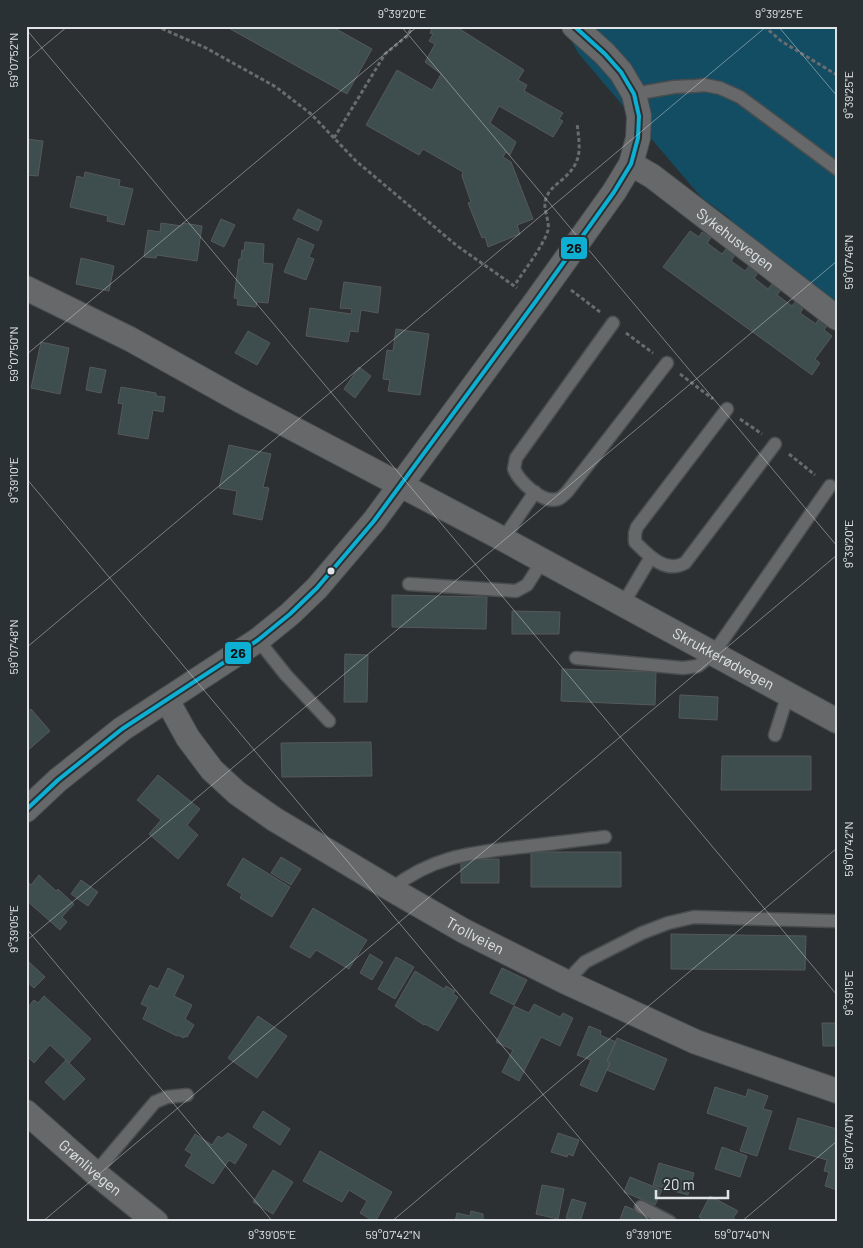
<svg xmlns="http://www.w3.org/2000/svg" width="863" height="1248" font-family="Barlow,sans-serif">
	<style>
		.green { fill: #134d64 }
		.building { fill: #3e4d4e; stroke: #565959 }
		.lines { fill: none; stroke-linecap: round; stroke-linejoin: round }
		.lane-casing { stroke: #4a4d4e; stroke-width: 15 }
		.street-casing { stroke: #4a4d4e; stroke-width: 26 }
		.path { stroke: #696c6e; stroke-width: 3; stroke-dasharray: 4 2.5; stroke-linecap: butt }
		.lane { stroke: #666869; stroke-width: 12 }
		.street { stroke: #666869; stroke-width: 24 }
		.bus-1-casing { stroke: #2a3134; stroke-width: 8 }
		.bus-1 { stroke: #0dafd3; stroke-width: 4 }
		.ticks { fill: none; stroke: #dfe3e5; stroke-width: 1; stroke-opacity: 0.45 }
		.bus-dot { fill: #dfe3e5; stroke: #2a3134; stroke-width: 2 }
		.labels { text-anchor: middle; stroke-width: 4; stroke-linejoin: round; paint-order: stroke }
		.street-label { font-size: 15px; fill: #dfe3e5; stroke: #2a3134 }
		.line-badge { stroke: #2a3134; stroke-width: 2 }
		.pale-badge-label { font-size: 14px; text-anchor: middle; font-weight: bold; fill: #111 }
		.neatline { fill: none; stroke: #dfe3e5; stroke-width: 2 }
		.ticks-label { font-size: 12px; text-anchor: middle; fill: #dfe3e5 }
	</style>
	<rect width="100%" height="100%" fill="#2c3032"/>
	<!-- green -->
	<path class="green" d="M564,26H837V304L755,248L728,217L701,197L578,53Z"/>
	<!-- building -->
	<path class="building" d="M225,26H331L372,49L347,94Z
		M433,26H455L524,70L518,80L527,85L524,91L563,113L559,119L563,121L553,137L499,106L490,123L516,142L510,155L506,152L503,157L511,162L533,219L517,225L520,234L488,247L485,237L482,238L468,203L471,202L462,176L463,172L423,149L419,155L366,125L397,70L432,90L441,74L425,62L435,44L429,41L433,34L430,33Z
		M26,139L43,141L38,176L26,175Z
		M85,172L120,180L119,186L133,189L124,225L107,221L108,216L70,207L77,176L84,178Z
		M298,209L322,221L318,231L293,219Z
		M221,219L235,225L224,247L211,241Z
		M161,223L182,226L183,223L202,226L197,261L157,255L156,258L144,257L148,230L160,232Z
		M690,231L699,237L702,232L711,238L707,243L722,254L726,249L735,255L731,261L745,271L749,266L758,273L754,278L768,289L772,284L781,290L777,295L792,306L796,301L804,307L800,313L816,324L819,318L828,324L824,330L832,336L815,359L820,363L812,375L663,267Z
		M298,238L314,245L309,257L314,259L306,280L284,272Z
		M245,242L264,244L263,263L273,264L268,303L257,302L256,307L237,305L238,299L234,298L239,259H241L242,250L244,251Z
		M81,258L114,266L109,291L76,284Z
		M344,282L381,287L378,313L361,310L358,332L350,331L348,342L306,336L310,308L351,314L352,309L340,308Z
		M396,329L429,334L420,395L388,391L390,380L383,379L387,350L393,351Z
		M248,331L270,343L257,365L235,353Z
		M41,342L69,348L60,394L31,388Z
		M90,367L106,370L101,393L86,390Z
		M359,367L371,376L355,398L344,389Z
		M121,387L156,393V396L165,397L163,412L153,410L148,439L118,434L123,404L118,403Z
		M229,445L271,454L263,487L269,488L262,520L233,514L237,491L219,488Z
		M392,595L487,597L486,629L392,627Z
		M512,611L560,612L559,634H512Z
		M345,654L368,655L367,702H344Z
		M562,669L656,672L655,705L561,701Z
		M680,695L718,697L717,720L679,718Z
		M31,709L50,731L26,752V713Z
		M371,742L372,776L282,777L281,743Z
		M722,756H811V790H721Z
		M158,775L200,809L187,825L198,835L178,859L149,834L161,820L137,800Z
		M531,852H621V887H531Z
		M281,857L301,869L291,885L271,873Z
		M243,858L290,887L272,917L240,898L242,894L227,885Z
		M499,859V883H461V860Z
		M39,875L56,891L58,889L74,904L62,917L67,922L60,930L26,900V880L31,885Z
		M81,880L98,892L88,906L71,894Z
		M313,908L367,940L349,969L316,950L310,958L290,947Z
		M671,934L806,936L805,970L671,969Z
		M370,954L383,962L372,980L360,973Z
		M396,957L414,967L395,999L378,989Z
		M27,960L45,977L34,988L26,981Z
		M168,968L184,976L174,996L192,1005L185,1019L194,1025L187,1037L185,1036L184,1038L177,1035V1036L143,1019L148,1007L141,1004L150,985L158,989Z
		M502,968L527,980L514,1005L490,993Z
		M415,971L444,989L446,986L455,991L453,994L458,997L438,1031L425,1024L424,1025L395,1006Z
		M44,996L91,1039L69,1063L50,1045L34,1063L26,1055V1009L34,1000L38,1003Z
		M534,1004L560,1017L563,1013L573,1018L560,1046L541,1037L519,1081L502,1072L513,1050L496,1042L514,1006L529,1013Z
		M258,1016L287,1036L257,1078L228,1058Z
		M822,1023H837V1046H823Z
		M589,1026L601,1031L600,1035L616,1042L607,1061L610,1063L597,1092L580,1085L591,1060L577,1055Z
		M617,1038L667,1059L654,1090L607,1070L610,1063L607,1061Z
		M66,1060L85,1079L64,1100L45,1082Z
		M715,1087L746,1097L748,1089L768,1096L763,1109L772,1111L757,1156L740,1151L748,1127L707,1113Z
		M263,1111L290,1129L280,1145L253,1127Z
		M798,1118L837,1129V1190L825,1186L829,1172L824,1171L827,1160L789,1149Z
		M228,1133L247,1145L235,1164L229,1160L213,1184L185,1166L192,1154L185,1150L195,1134L212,1145L218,1136L222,1138Z
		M558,1133L579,1140L573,1156L568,1154L567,1157L551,1152Z
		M722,1147L747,1156L740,1177L715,1169Z
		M320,1151L392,1192L375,1222L360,1213L367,1201L349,1190L342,1202L303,1181Z
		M659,1163L694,1173L688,1195L653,1185Z
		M273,1170L293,1182L273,1214L253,1202Z
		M630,1177L662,1190L655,1205L624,1192Z
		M542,1185L564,1189L558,1219L536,1214Z
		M710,1196L738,1211L733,1218L740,1222H708L699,1217Z
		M572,1199L586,1203L580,1222L566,1218Z
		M625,1206L655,1218L653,1222H619Z
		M471,1211L483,1214V1219L498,1222H455L457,1213L470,1216Z"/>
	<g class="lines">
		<!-- lane casing -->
		<g class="lane-casing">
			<path id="lane" d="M634,94L674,87L695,86L705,85L720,88L740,97L837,169
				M613,323L516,458L514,469C519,481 542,504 558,499C561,498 565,494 567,492L667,363
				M727,409L637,527L635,533V542C648,555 665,574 685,563L775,444
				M503,539L535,492
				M409,584L516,591L527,585L543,560
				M623,604L651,557
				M258,640L286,675L329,721
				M576,658L683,668L698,666L713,654L830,486
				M775,735L788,694
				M391,889C433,856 470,853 521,847C549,844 577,840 605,837
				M566,982L585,962L642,933L668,923L694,917L836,921
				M95,1173L155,1102L167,1097L187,1095
				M641,1207L670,1222"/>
		</g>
		<!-- street casing -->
		<g class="street-casing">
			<g id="street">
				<path id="s1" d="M631,164L652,176L837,318"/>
				<path id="s2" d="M26,288L130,339L241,401L503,539L837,721"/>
				<path id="s3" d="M167,700L188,738L212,770L237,793L274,819L391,889L464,931L566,982L696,1042L837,1091"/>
				<path d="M26,810L58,780L122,729L258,640L290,614L317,588L374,521L536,301L614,192L631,164L638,138L639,116L634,94L621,72L605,54L574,26"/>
				<path id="s4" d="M26,1112L95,1173L156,1222"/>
			</g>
		</g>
		<!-- path -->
		<path class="path" d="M156,26L206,48L276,87L311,114L356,161L456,245L517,288
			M764,26L781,41L837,75
			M334,138L385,54L407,36L413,26
			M516,283C524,271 545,243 548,230C550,219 541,207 547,196C550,189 557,184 563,179C583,161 580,149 577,123
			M571,290L600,312
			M626,333L653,353
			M680,374L713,399
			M740,419L762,434
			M789,454L815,475"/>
		<!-- lane -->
		<use href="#lane" class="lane"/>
		<!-- street -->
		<use href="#street" class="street"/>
		<!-- bus-1 casing -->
		<g class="bus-1-casing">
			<path id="bus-1" d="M26,810L58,780L122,729L258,640L290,614L317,588L374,521L536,301L614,192L631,164L638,138L639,116L634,94L621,72L605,54L574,26"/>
		</g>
		<!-- bus-1 -->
		<use href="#bus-1" class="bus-1"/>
	</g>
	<!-- ticks -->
	<path class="ticks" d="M401,26L837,546M778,26L837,96M26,29L837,995M26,61L68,26M26,355L418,26M26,478L650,1222M26,648L767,26M26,928L273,1222M26,941L837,261M42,1222L837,555M391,1222L837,848M741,1222L837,1141"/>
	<!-- markers -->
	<circle class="bus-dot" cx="331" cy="571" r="4.5"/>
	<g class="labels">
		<!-- street labels -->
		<g class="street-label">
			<text dy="5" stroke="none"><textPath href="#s1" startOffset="129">Sykehusvegen</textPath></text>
			<text dy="5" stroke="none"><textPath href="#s2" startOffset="790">Skrukkerødvegen</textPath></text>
			<text dy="5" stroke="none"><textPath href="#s3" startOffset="395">Trollveien</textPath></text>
			<text dy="5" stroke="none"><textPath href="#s4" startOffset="85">Grønlivegen</textPath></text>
		</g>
	</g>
	<g class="line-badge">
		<rect x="560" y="236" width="28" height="24" rx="5" fill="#0dafd3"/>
		<rect x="224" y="641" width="28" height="24" rx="5" fill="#0dafd3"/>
	</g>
	<g class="pale-badge-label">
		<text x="574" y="253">26</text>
		<text x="238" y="658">26</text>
	</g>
	<!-- border -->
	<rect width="863" height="1248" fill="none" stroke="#2a3134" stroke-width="55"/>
	<!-- scale -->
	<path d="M656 1190v8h72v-8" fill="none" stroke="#dfe3e5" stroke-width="2.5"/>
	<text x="663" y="1190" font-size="15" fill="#dfe3e5" stroke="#2a3134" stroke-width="4" paint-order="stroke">20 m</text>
	<rect x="28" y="28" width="808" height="1192" class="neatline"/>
	<g class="ticks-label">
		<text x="402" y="18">9°39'20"E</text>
		<text x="779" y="18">9°39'25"E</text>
		<text transform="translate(14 60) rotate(-90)" y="4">59°07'52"N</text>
		<text transform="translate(849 95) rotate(-90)" y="4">9°39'25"E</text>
		<text transform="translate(849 262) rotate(-90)" y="4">59°07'46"N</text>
		<text transform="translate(14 354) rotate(-90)" y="4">59°07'50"N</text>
		<text transform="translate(14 480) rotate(-90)" y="4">9°39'10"E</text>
		<text transform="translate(849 544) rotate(-90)" y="4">9°39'20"E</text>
		<text transform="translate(14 647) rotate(-90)" y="4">59°07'48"N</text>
		<text transform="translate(849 849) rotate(-90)" y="4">59°07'42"N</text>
		<text transform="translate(14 929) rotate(-90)" y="4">9°39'05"E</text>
		<text transform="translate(849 993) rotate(-90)" y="4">9°39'15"E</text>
		<text transform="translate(849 1142) rotate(-90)" y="4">59°07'40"N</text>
		<text x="272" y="1239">9°39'05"E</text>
		<text x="393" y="1239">59°07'42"N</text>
		<text x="649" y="1239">9°39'10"E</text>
		<text x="742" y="1239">59°07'40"N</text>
	</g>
</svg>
